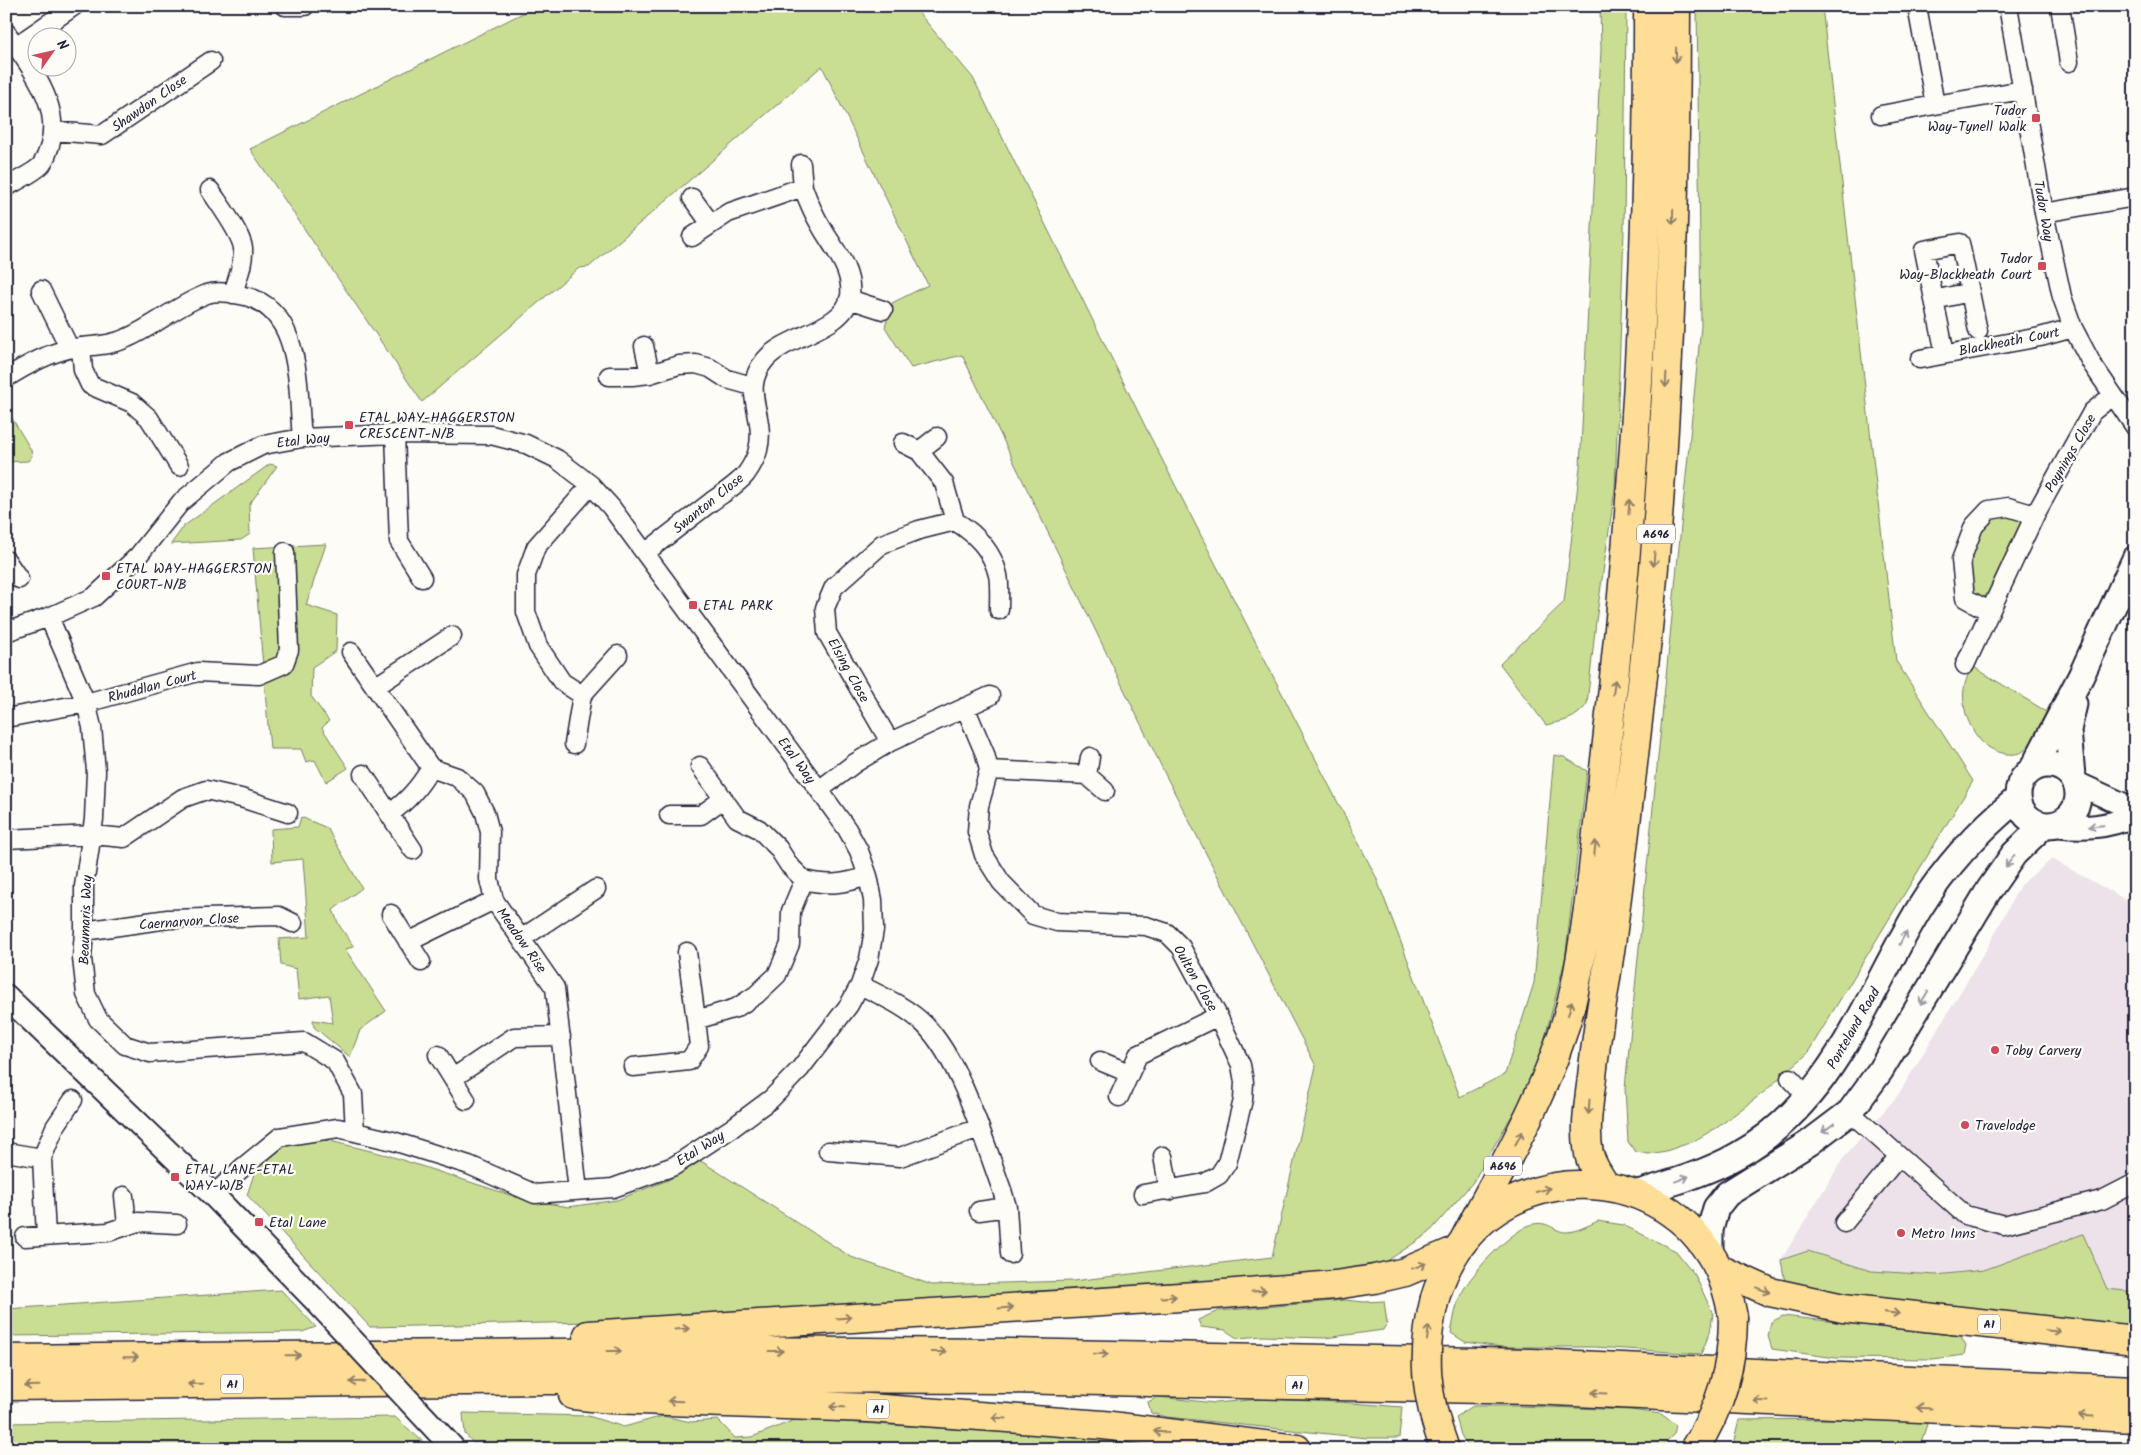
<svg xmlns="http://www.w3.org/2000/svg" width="2141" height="1455" font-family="Kalam,sans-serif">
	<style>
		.built { fill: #eee2ea }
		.green { fill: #cade93; stroke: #768067 }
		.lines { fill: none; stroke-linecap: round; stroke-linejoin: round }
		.minor-casing { stroke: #22223b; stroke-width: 21 }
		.tertiary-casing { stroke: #22223b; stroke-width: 26 }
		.secondary-casing { stroke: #22223b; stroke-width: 29 }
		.trunk-casing { stroke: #22223b; stroke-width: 31 }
		.minor { stroke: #fdfcf7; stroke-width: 18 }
		.tertiary { stroke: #fdfcf7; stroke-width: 22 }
		.secondary { stroke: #fdfcf7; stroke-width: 25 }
		.trunk { stroke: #fedd96; stroke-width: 28 }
		.tertiary-bridge-casing { stroke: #22223b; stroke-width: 26; stroke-linecap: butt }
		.trunk-bridge-casing { stroke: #22223b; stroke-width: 31; stroke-linecap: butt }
		.tertiary-bridge { stroke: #fdfcf7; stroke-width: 22 }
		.trunk-bridge { stroke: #fedd96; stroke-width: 28 }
		.oneway { stroke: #908068 }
		.oneway2 { stroke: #9a9aa2 }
		.poi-dot { fill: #d1495b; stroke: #fdfcf7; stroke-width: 2 }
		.labels { text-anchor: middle; stroke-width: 4.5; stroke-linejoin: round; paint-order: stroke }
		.shield { fill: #fdfcf7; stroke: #646373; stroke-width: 1 }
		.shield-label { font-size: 12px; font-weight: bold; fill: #22223b }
		.street-label { font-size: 14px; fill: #22223b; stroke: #fdfcf7 }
		.poi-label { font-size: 14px; fill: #22223b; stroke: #fdfcf7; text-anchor: start }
	</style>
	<rect width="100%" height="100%" fill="#fdfcf7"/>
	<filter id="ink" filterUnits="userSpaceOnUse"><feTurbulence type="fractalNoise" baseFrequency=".02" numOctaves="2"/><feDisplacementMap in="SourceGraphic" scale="10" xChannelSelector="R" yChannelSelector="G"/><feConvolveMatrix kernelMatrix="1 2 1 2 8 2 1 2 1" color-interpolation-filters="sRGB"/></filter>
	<g filter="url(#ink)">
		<!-- built -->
		<path class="built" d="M2052,859L2135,905V1292L2107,1289L2083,1234L1984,1270L1936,1275L1871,1271L1808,1251L1781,1260L1844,1157L1898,1095L1989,945L2020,885Z"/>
		<!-- green -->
		<path class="green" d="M537,6H913L973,78L1149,434L1376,877L1460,1097L1505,1074L1534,983L1554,755L1564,757L1587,771L1565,960L1535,1076L1473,1182L1429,1233L1387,1261L1320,1274L634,1321L370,1327L247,1195L256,1168L285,1146L322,1139L387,1155L516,1197L568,1207L617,1200L668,1180L701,1161L851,1257L932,1285L1073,1281L1272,1257L1316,1066L1166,776L962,355L911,368L885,327L892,303L928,285L822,66L589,267L579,268L422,402L250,149Z
			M1600,6H1626L1624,230L1615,489L1596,621L1587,704C1575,720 1564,721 1546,725L1500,664L1564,602L1580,467L1601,50Z
			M1697,6H1822L1896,661L1973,781L1807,1054L1764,1092L1718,1127L1692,1142L1666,1151L1649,1154L1636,1152L1628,1142L1625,1088L1701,326Z
			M6,408L31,450L32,456L28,461L6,462Z
			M270,464L277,466L249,505L250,534L241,540L171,544L184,526Z
			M1996,513L2019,518L2022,524L1987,597L1974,595L1969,591C1971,569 1973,524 1996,513Z
			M326,544L306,605L337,615L336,651L312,667L311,696L329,721L322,728L348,768L326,782L315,760L306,762L301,749H270L253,548Z
			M1972,666L2047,712C2041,723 2035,740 2026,749C2015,760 1991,752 1981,741C1972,731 1965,717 1964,703C1962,689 1966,679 1972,666Z
			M301,817L327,828L362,888L333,910L339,925L354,947L345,949L386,1011L360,1030L350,1057L314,1027L313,1020L333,1023L329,995L299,999L296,969L281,965L279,939L309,937L303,859L272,862L271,829L298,827Z
			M1598,1221L1623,1225L1676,1251L1695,1275L1713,1314L1710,1332L1701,1354L1595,1347H1501L1465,1342L1451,1333C1454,1319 1456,1301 1464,1289C1475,1270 1509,1233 1530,1225C1548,1219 1554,1232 1566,1232C1576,1232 1589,1225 1598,1221Z
			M2083,1234L2107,1289L2135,1292V1329L1786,1288L1781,1260L1808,1251L1871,1271L1936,1275L1984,1270Z
			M281,1290L316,1327L302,1332L6,1336V1309Z
			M1345,1300L1364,1302L1384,1301L1387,1323L1383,1330L1325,1338L1262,1336L1237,1338L1225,1330L1201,1327L1198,1320L1218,1311Z
			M1783,1316L1960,1336L1966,1345L1964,1355L1933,1359L1836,1358L1772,1349L1768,1336L1771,1322Z
			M1158,1397L1215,1403L1262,1399L1339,1402L1402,1407L1399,1438H1367L1167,1417L1151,1413L1148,1402Z
			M1473,1406H1517L1631,1410L1661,1414L1676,1425L1674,1434L1659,1449H1469L1461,1435L1456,1417Z
			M463,1413L588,1416L624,1427L663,1416L691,1422L718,1420L735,1438L752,1437L797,1419L1079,1437L1192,1449H479L465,1434Z
			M395,1417L431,1449H6V1423Z
			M1837,1419L1920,1421L1927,1424L1920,1446L1872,1449H1736L1733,1445L1739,1420Z"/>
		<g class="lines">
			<!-- minor casing -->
			<g class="minor-casing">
				<path id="minor" d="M285,6H305
					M1917,6L1935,105L2023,90
					M2008,6L2044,213L2062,297L2073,328L2092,364L2135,427
					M2060,6L2069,62
					M6,32C33,71 71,115 42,164C37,171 15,182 6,187
					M16,46L74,6
					M1881,115L1935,105
					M54,131L102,135L211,61
					M801,164L803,187
					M210,190C219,204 241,233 243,248C244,264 237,279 233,294
					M692,198L711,224
					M2044,213L2135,197
					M41,290L66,341L67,349
					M1970,292L1978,331
					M849,299L883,310
					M1934,300L1970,292L1960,243L1924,250L1945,354
					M644,346L650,374
					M81,347L83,370L90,385L132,403L149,418L179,466
					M1920,359L2040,337L2073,328
					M609,376H632L650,374L679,365L696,364L710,368L727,379L752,386
					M6,378C25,366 47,354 68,349C88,345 108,347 127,338C155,326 177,305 207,294C216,291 231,293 240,295C304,306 297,390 302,438
					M395,434L399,541L422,578
					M903,443L919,451L937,437
					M919,451L944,483L955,521
					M591,485L536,547L526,575V612L538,646L562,682L582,695L618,655
					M645,553C667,536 689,519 711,502C722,494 737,485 746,474C751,467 756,458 758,450C767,414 739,391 765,360C785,335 845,330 850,296C853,270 834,249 822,228C814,215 808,201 803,187L728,213L692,237
					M6,560L19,579
					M1989,611L1965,598L1961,560L1974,526L1989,510L2008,507L2035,515
					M49,617L86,703L92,727L96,771L94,819L84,886V931L82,958L86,994L98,1019L125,1045L150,1053L304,1042L335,1061L353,1094L355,1132
					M6,632L49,617L94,597L138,556L181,502L229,462L263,445L302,438L395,434L491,435L526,444L557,459L591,485L611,507L819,790L847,829L859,851L868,876L873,900L874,930L869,959L860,985L849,1005L800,1069L771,1099L732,1128L674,1166L613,1188L535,1194L469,1165L393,1141L338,1128L280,1137L242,1168L213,1195
					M351,652L431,768L457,777L475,793L485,813L490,832L489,879L494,900L555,988L578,1191
					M1965,665L2035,515L2092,412L2112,396
					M375,687L452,636
					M965,707L985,754L989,770L979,806L977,832L984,855L1001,882L1033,915L1057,922L1146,926L1167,933L1181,947L1218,1016L1241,1065L1244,1082L1243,1100L1227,1163L1219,1175L1205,1183L1143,1194
					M6,718L86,703L198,672L259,675L284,664L289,650L285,552
					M890,742L827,633L825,608L834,587L882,544L919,530L955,521C976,534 992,550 998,575C1000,585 999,599 999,610
					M574,744L582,695
					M1090,757L1087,775L1105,791
					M700,766L737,818L759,829L778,848L789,865L804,880
					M989,770L1087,775
					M363,774L413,850
					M819,790L855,763L890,742L990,696
					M389,814C408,801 419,787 431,768
					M669,815H701L723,799
					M6,839L93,835L124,838L183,798L206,790L241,798L288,813
					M391,914L421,962
					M84,931L168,919L279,916L293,923
					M521,939L596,889
					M408,942L494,900
					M687,952L696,1020
					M860,985C882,996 907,1007 925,1025C961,1062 984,1141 1002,1190L1007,1207L1010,1254
					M438,1055L466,1100
					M1100,1061L1129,1073
					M633,1067L689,1061L699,1046L696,1020L736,1008L756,995L777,975L790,944L791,911L804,880C829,886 844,884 868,876
					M453,1078L514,1037L561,1036
					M1790,1078L1808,1097
					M1119,1097L1138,1055L1218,1016
					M1850,1112L1965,1215L2004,1225L2102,1200L2135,1183
					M828,1151L900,1157L979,1128
					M6,1152L42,1158L46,1236
					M1163,1156L1169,1191
					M42,1158L55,1127L73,1100
					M124,1196L127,1225
					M979,1211L1007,1207
					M1844,1223L1899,1156
					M25,1237L108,1232L138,1222L177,1224"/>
			</g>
			<!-- tertiary casing -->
			<g class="tertiary-casing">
				<path id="tertiary" d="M2076,783L2135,810
					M2055,825C2086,829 2106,827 2135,816
					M6,996L213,1195L312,1297"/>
			</g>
			<!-- secondary casing -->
			<g class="secondary-casing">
				<path id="secondary" d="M2018 795a30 30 0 1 1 60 0a30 30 0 1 1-60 0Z
					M2033,768L2081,676L2135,559
					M2072,776L2068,730L2074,704
					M1635,1194C1669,1184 1707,1173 1738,1155C1833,1102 1866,997 1919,909C1945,867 1979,830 2017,799
					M1710,1253V1230L1716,1208L1727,1194L1809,1143L1850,1112L1880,1071L1989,890L2014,854L2043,826"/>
			</g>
			<!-- trunk casing -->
			<g class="trunk-casing">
				<path id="trunk" d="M1606,1186C1599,1176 1592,1166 1589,1154C1584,1129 1589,1102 1592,1077C1597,1027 1607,978 1613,929C1628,809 1643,688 1654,567C1670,381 1676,193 1676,6
					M1463,1242C1502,1167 1546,1095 1569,1012C1580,971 1585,929 1591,887C1596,839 1602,790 1607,742C1635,498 1649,252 1648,6
					M1719,1269L1770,1292L1843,1308L2135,1340
					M1435,1298C1440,1281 1447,1265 1457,1250C1517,1161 1653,1164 1710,1254C1723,1273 1729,1295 1733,1317
					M588,1335L1211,1295L1335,1285L1375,1279L1405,1272L1457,1250
					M6,1359L737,1351L1009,1353L1532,1363L2135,1390
					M6,1386L734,1378L1006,1379L1532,1390L2135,1418
					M573,1395L610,1399L869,1408L1103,1425L1297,1449"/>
			</g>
			<!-- minor -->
			<use href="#minor" class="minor"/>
			<!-- tertiary -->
			<use href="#tertiary" class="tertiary"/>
			<!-- secondary -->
			<use href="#secondary" class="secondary"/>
			<!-- trunk -->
			<use href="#trunk" class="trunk"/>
			<!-- tertiary-bridge casing -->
			<g class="tertiary-bridge-casing">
				<path id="tertiary-bridge" d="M312,1297L454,1449"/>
			</g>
			<!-- trunk-bridge casing -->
			<g class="trunk-bridge-casing">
				<path id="trunk-bridge" d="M1435,1298C1421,1353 1425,1396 1445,1449
					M1694,1449C1721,1408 1733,1366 1733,1317"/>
			</g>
			<!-- tertiary-bridge -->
			<use href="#tertiary-bridge" class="tertiary-bridge"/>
			<!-- trunk-bridge -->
			<use href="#trunk-bridge" class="trunk-bridge"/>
		</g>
		<!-- one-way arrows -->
		<defs><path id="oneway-shaft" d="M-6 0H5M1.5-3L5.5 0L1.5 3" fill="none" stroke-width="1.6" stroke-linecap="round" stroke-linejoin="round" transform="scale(1.25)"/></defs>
		<g class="oneway">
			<use href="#oneway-shaft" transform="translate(1676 55) rotate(91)"/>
			<use href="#oneway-shaft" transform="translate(1673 217) rotate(91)"/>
			<use href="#oneway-shaft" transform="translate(1666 380) rotate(93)"/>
			<use href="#oneway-shaft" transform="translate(1629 507) rotate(-86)"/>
			<use href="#oneway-shaft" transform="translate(1654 559) rotate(94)"/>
			<use href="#oneway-shaft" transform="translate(1614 687) rotate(-83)"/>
			<use href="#oneway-shaft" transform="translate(1595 848) rotate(-84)"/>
			<use href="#oneway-shaft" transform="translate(1570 1008) rotate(-75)"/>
			<use href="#oneway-shaft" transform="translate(1589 1107) rotate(94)"/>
			<use href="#oneway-shaft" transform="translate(1519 1138) rotate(-61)"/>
			<use href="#oneway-shaft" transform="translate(1543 1190) rotate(-15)"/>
			<use href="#oneway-shaft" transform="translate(1419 1266) rotate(-20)"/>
			<use href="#oneway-shaft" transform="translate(1763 1290) rotate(21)"/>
			<use href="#oneway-shaft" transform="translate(1259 1291) rotate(-5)"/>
			<use href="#oneway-shaft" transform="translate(1169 1297) rotate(-4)"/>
			<use href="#oneway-shaft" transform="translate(1006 1308) rotate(-4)"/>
			<use href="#oneway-shaft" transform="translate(1892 1313) rotate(6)"/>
			<use href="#oneway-shaft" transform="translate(844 1318) rotate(-4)"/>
			<use href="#oneway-shaft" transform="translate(682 1329) rotate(-4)"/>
			<use href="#oneway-shaft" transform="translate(2053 1331) rotate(6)"/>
			<use href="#oneway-shaft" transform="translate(1428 1333) rotate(-82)"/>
			<use href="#oneway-shaft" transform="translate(614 1351)"/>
			<use href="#oneway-shaft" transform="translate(776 1351)"/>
			<use href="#oneway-shaft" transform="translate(939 1352)"/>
			<use href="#oneway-shaft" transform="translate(1101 1354) rotate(1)"/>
			<use href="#oneway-shaft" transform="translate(293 1355) rotate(-1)"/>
			<use href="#oneway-shaft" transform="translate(131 1357) rotate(-1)"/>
			<use href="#oneway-shaft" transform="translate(357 1382) rotate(179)"/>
			<use href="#oneway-shaft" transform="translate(195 1384) rotate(179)"/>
			<use href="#oneway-shaft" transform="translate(32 1386) rotate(179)"/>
			<use href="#oneway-shaft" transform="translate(1599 1393) rotate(-177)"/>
			<use href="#oneway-shaft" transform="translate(675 1401) rotate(-178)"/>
			<use href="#oneway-shaft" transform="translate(1761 1401) rotate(-177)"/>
			<use href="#oneway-shaft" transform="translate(837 1407) rotate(-178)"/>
			<use href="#oneway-shaft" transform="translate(1924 1408) rotate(-177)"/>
			<use href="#oneway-shaft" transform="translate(2086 1416) rotate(-177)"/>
			<use href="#oneway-shaft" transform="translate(999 1418) rotate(-176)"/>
			<use href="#oneway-shaft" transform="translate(1161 1432) rotate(-173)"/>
		</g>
		<g class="oneway2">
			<use href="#oneway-shaft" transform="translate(2096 826) rotate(175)"/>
			<use href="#oneway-shaft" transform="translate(2010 861) rotate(126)"/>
			<use href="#oneway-shaft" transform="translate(1903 938) rotate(-62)"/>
			<use href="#oneway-shaft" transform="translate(1924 998) rotate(121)"/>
			<use href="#oneway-shaft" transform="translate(1828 1128) rotate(144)"/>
			<use href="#oneway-shaft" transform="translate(1682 1179) rotate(-21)"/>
		</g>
	</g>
	<!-- markers -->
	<g class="poi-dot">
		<rect x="2031" y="113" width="10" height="10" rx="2.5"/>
		<rect x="2037" y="261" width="10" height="10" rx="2.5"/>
		<rect x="344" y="420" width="10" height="10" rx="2.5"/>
		<rect x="101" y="571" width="10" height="10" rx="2.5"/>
		<rect x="688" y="600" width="10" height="10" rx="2.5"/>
		<circle cx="1995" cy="1050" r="5"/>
		<circle cx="1965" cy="1125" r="5"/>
		<rect x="170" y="1172" width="10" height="10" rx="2.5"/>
		<rect x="254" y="1217" width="10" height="10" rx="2.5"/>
		<circle cx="1901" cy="1233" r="5"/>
	</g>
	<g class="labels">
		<!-- shield labels -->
		<g class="shield">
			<rect x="1637" y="524.5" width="38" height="19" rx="4"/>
			<rect x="1484" y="1156.5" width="38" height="19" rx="4"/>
			<rect x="1978" y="1314.5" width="22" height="19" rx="4"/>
			<rect x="221" y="1374.5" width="22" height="19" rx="4"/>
			<rect x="1286" y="1375.5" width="22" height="19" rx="4"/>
			<rect x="867" y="1399.5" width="22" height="19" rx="4"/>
		</g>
		<g class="shield-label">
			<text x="1656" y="538">A696</text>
			<text x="1503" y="1170">A696</text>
			<text x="1989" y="1328">A1</text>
			<text x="232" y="1388">A1</text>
			<text x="1297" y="1389">A1</text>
			<text x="878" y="1413">A1</text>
		</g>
		<!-- street labels -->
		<g class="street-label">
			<text transform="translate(149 103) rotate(-35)" y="5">Shawdon Close</text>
			<text transform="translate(2044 211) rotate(80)" y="5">Tudor Way</text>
			<text transform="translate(2009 341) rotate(-11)" y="5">Blackheath Court</text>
			<text transform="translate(303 440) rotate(-6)" y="5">Etal Way</text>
			<text transform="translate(2070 453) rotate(-60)" y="5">Poynings Close</text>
			<text transform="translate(708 503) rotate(-39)" y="5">Swanton Close</text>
			<text transform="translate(849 670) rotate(61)" y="5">Elsing Close</text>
			<text transform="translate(152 686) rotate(-15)" y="5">Rhuddlan Court</text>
			<text transform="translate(797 760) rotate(54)" y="5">Etal Way</text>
			<text transform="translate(85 920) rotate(-88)" y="5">Beaumaris Way</text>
			<text transform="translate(189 921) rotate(-4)" y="5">Caernarvon Close</text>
			<text transform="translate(522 940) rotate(55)" y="5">Meadow Rise</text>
			<text transform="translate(1196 978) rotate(60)" y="5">Oulton Close</text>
			<text transform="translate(1853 1028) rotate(-60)" y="5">Ponteland Road</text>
			<text transform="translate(700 1148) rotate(-32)" y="5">Etal Way</text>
		</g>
		<!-- poi labels -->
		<g class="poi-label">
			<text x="2026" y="115" text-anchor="end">Tudor<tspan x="2026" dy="16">Way-Tynell Walk</tspan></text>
			<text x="2032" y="263" text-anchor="end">Tudor<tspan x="2032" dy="16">Way-Blackheath Court</tspan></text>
			<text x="359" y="422">ETAL WAY-HAGGERSTON<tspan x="359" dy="16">CRESCENT-N/B</tspan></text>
			<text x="116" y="573">ETAL WAY-HAGGERSTON<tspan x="116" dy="16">COURT-N/B</tspan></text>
			<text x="703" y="610">ETAL PARK</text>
			<text x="2005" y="1055">Toby Carvery</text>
			<text x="1975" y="1130">Travelodge</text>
			<text x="185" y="1174">ETAL LANE-ETAL<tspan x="185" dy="16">WAY-W/B</tspan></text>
			<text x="269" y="1227">Etal Lane</text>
			<text x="1911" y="1238">Metro Inns</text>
		</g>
	</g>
	<!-- margin -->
	<rect width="2141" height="1455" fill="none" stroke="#fdfcf7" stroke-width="25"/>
	<rect x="12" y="12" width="2116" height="1430" fill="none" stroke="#22223b" stroke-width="2" filter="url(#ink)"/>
	<!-- north arrow -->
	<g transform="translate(52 52) rotate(56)"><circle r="24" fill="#fdfcf7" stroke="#a5a5ac"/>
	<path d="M0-4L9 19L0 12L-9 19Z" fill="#d1495b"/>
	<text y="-8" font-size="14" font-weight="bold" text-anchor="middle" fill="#22223b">N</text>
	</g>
</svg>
